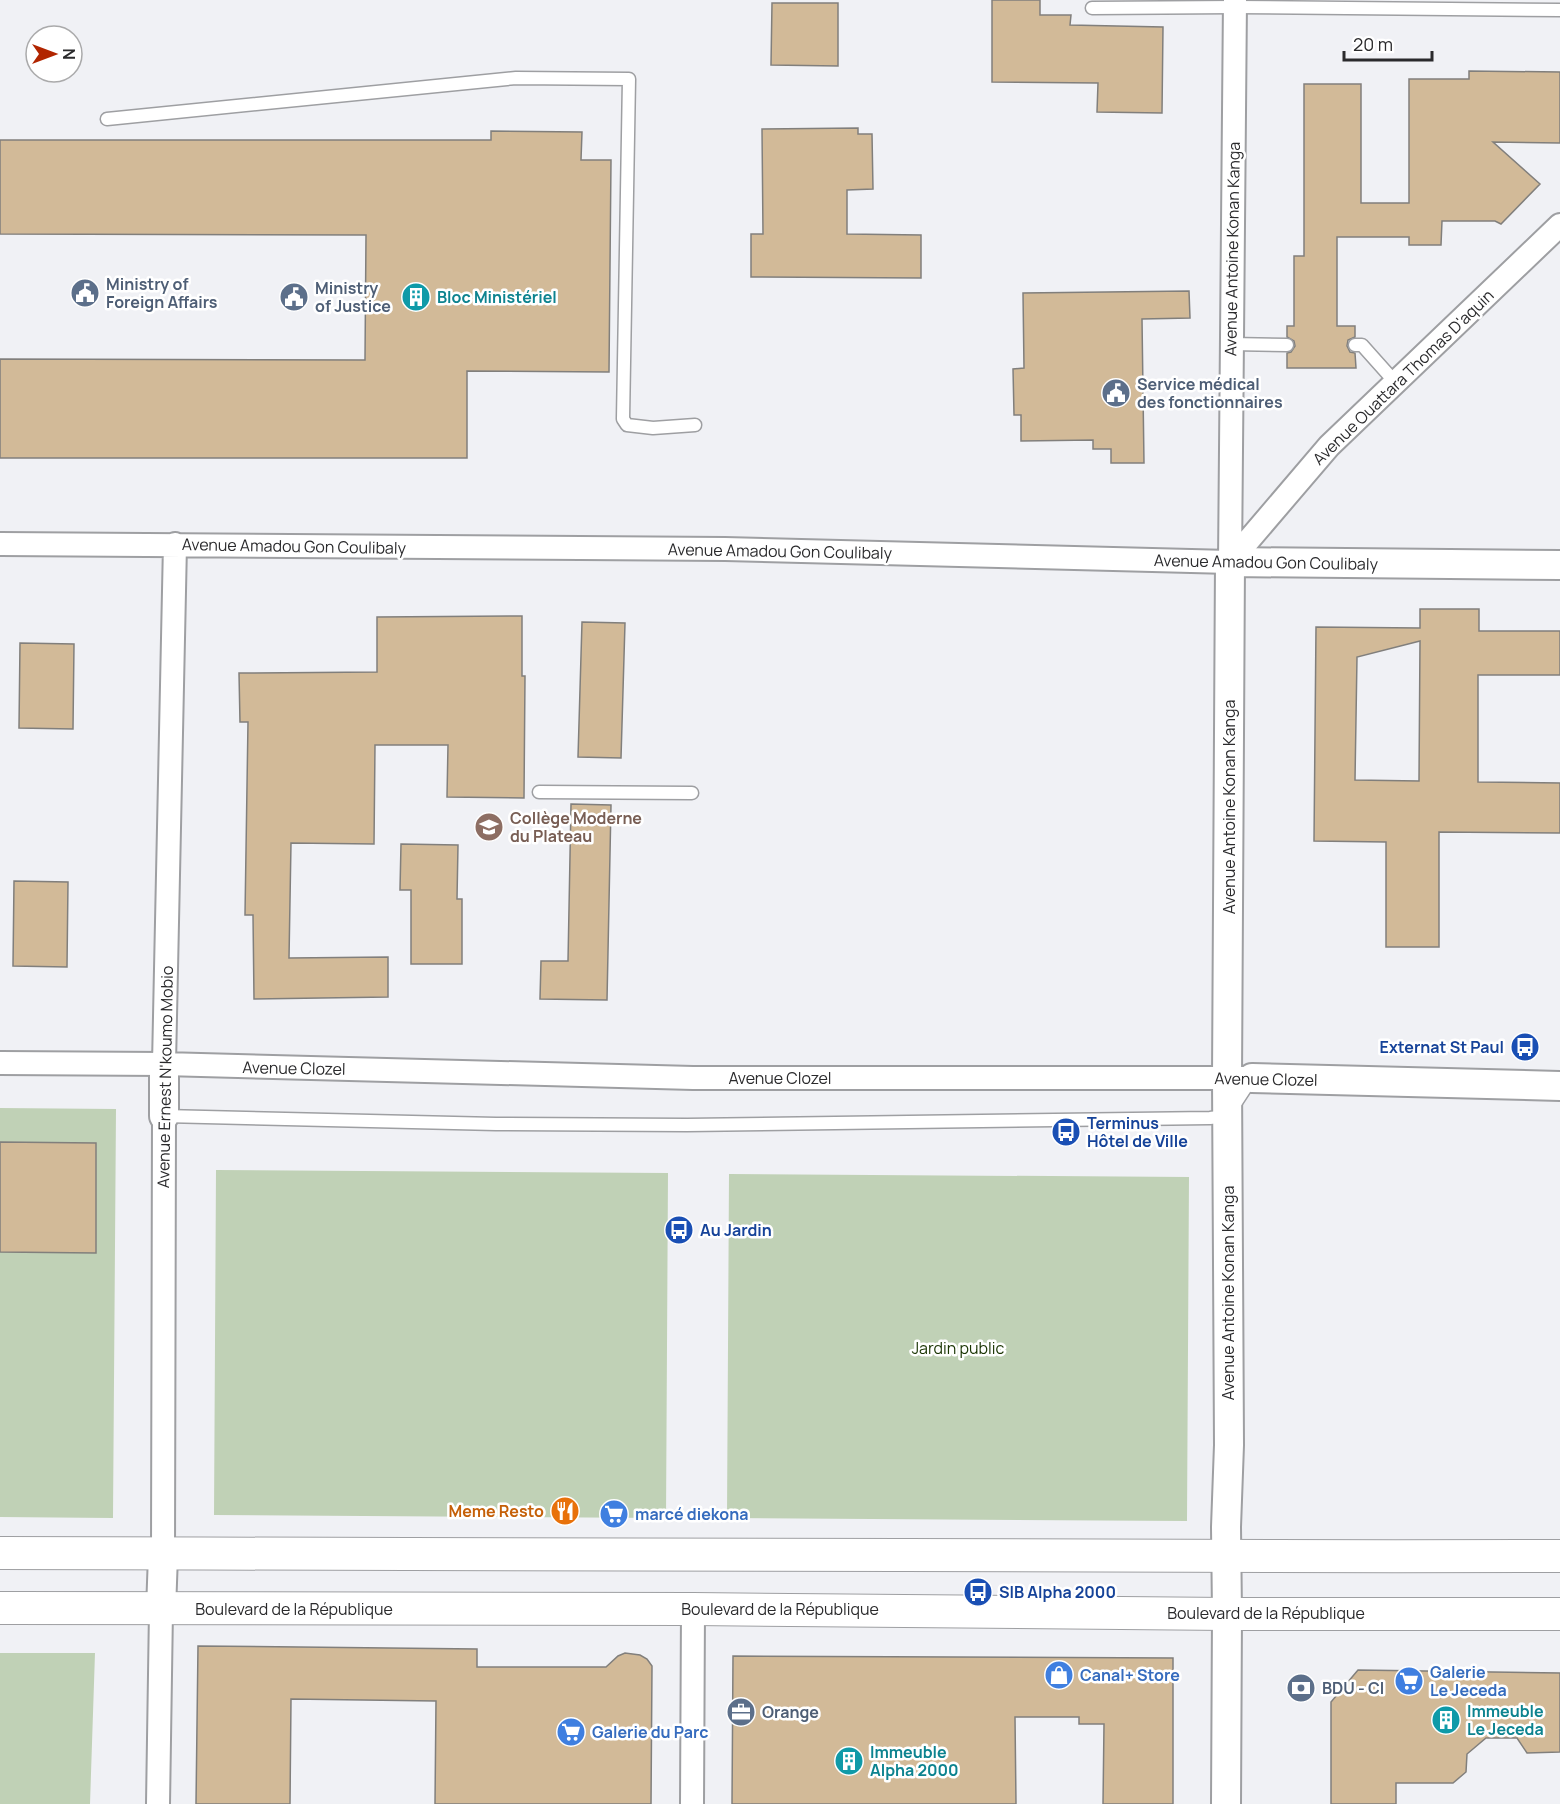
<svg xmlns="http://www.w3.org/2000/svg" width="1560" height="1804" font-family="Manrope,sans-serif">
	<style>
		.green { fill: #c0d1b6 }
		.building { fill: #d2ba98; stroke: #817f7c; stroke-width: 1.5; fill-rule: evenodd }
		.lines { fill: none; stroke-linecap: round; stroke-linejoin: round }
		.service-casing { stroke: #9e9fa2; stroke-width: 15 }
		.minor-casing { stroke: #9e9fa2; stroke-width: 26 }
		.tertiary-casing { stroke: #9e9fa2; stroke-width: 32 }
		.secondary-casing { stroke: #9e9fa2; stroke-width: 34 }
		.service { stroke: #fff; stroke-width: 12 }
		.minor { stroke: #fff; stroke-width: 22 }
		.tertiary { stroke: #fff; stroke-width: 28 }
		.secondary { stroke: #fff; stroke-width: 32 }
		.labels { text-anchor: middle; stroke-width: 5; stroke-linejoin: round; paint-order: stroke }
		.street-label { font-size: 16px; fill: #2a2a2c; stroke: #fff }
		.service-label { font-size: 16px; font-weight: bold; fill: #4e5e75; stroke: #fff; text-anchor: start }
		.culture-label { font-size: 16px; font-weight: bold; fill: #0d838f; stroke: #fff; text-anchor: start }
		.education-label { font-size: 16px; font-weight: bold; fill: #785e54; stroke: #fff; text-anchor: start }
		.transit-label { font-size: 16px; font-weight: bold; fill: #164399; stroke: #fff; text-anchor: start }
		.park-label { font-size: 16px; fill: #183300; stroke: #fff }
		.food-label { font-size: 16px; font-weight: bold; fill: #c56008; stroke: #fff; text-anchor: end }
		.shop-label { font-size: 16px; font-weight: bold; fill: #366cbe; stroke: #fff; text-anchor: start }
	</style>
	<rect width="100%" height="100%" fill="#f0f1f5"/>
	<!-- green -->
	<path class="green" d="M0,1108L116,1109L113,1518L0,1517Z
		M216,1170L668,1173L666,1518L214,1515Z
		M729,1174L1189,1177L1187,1521L727,1518Z
		M0,1653H95L90,1804H0Z"/>
	<!-- building -->
	<path class="building" d="M992,0H1040V15H1071L1070,25L1163,27L1162,113L1097,112L1098,83L992,82Z
		M772,3H838V66L771,65Z
		M1469,71L1560,72V143L1493,142L1540,184L1501,224L1495,221H1442L1441,245H1409V237H1337V326H1355V337L1348,340L1347,346L1350,352L1355,353L1356,368H1287V353L1291,352L1295,346L1294,341L1287,337V326H1294V256H1304V84H1361V203H1409V79H1469Z
		M858,128V134H872L873,189L847,190V234L921,235V278L751,277V234H763L762,129Z
		M491,131L582,132L581,160H611L609,372L467,371V458H0V359L365,360L366,235L0,234V140H491Z
		M1189,291L1190,318L1142,319L1144,463H1111V449H1093V440L1021,441V415H1014L1013,369L1024,368L1023,293Z
		M1420,609H1479V631H1560V675H1478V782L1560,783V833L1439,832V947H1386V842L1314,841L1316,627L1420,628ZM1420,641L1419,781L1355,780L1357,657Z
		M522,616V676H525L524,798L447,797L448,745H375L374,844L291,843L289,958L388,957V997L254,999L253,915H245L248,722H240L239,673L377,672V617Z
		M582,622L625,623L621,758L578,757Z
		M20,643L74,644L73,729L19,728Z
		M571,804L611,805L607,1000L540,999L541,961H568Z
		M401,844L458,845L457,899H462V964H411V890H400Z
		M14,881L68,882L67,967L13,966Z
		M0,1142L96,1143V1253L0,1252Z
		M198,1646L477,1649V1667H606L618,1656L625,1653L640,1655L647,1659L652,1666L651,1804H435L436,1701L291,1699L290,1804H196Z
		M733,1656L1173,1658V1804H1103L1104,1724H1079V1717H1015L1016,1804H732Z
		M1358,1670L1560,1673V1752L1527,1753L1517,1738H1486L1467,1754L1466,1772L1453,1783H1396V1804H1331V1702Z"/>
	<g class="lines">
		<!-- service casing -->
		<g class="service-casing">
			<path id="service" d="M1092,8L1235,7L1560,10
				M107,119L516,78L629,79L623,419L627,425L653,428L695,425
				M1231,344L1287,345
				M1355,345H1362L1395,382
				M539,792L692,793
				M164,1116L496,1124L687,1125L1210,1118L1227,1116L1252,1078"/>
		</g>
		<!-- minor casing -->
		<g class="minor-casing">
			<path id="minor" d="M0,544L725,549L1230,562
				M1230,562L1235,0
				M1230,562L1329,446L1560,225
				M0,1063L164,1064L693,1078H1243
				M164,1064L175,544
				M163,1555L164,1116
				M158,1804L161,1610
				M692,1804L693,1609"/>
		</g>
		<!-- tertiary casing -->
		<g class="tertiary-casing">
			<path id="tertiary" d="M164,1064V1116
				M1252,1078L1560,1086
				M161,1610L163,1555
				M1226,1804L1227,1614L1226,1527L1229,1445L1227,1079L1230,562L1560,565"/>
		</g>
		<!-- secondary casing -->
		<g class="secondary-casing">
			<path id="secondary" d="M0,1553C136,1554 272,1553 408,1554C792,1554 1176,1557 1560,1556
				M0,1608L693,1609L1227,1614H1560"/>
		</g>
		<!-- service -->
		<use href="#service" class="service"/>
		<!-- minor -->
		<use href="#minor" class="minor"/>
		<!-- tertiary -->
		<use href="#tertiary" class="tertiary"/>
		<!-- secondary -->
		<use href="#secondary" class="secondary"/>
	</g>
	<!-- icons -->
	<defs>
		<g id="civic-disc" transform="scale(1.5)"><circle r="9.5" fill="#5c6f8a" stroke="#fff"/><path d="M-.6-6.5H3V-4.5H.6V-3L4-1V1h2V6H-6V1h2V-1L-.6-3ZM-1.2 2.5V6h2.4V2.5Z" fill="#fff"/></g>
		<g id="building-disc" transform="scale(1.5)"><circle r="9.5" fill="#0f9aa8" stroke="#fff"/><path d="M-4-6H4V6H1V3H-1V6H-4ZM-2.5-4.3h1.7v1.8h-1.7ZM.8-4.3h1.7v1.8H.8ZM-2.5-1h1.7V.8h-1.7ZM.8-1h1.7V.8H.8Z" fill="#fff"/></g>
		<g id="school-disc" transform="scale(1.5)"><circle r="9.5" fill="#8d6e63" stroke="#fff"/><path d="M0-5L7-2L0 1L-7-2ZM-4 1L0 2.5L4 1V4Q0 6-4 4Z" fill="#fff"/></g>
		<g id="bus-disc" transform="scale(1.5)"><circle r="9.5" fill="#1a4fb4" stroke="#fff"/><path d="M-5-6H5V4H4V6H2V4H-2V6H-4V4H-5ZM-3.5-4V0h7V-4ZM-3.5 1.2v1.5H-2V1.2ZM2 1.2v1.5H3.5V1.2Z" fill="#fff"/></g>
		<g id="restaurant-disc" transform="scale(1.5)"><circle r="9.5" fill="#e8710a" stroke="#fff"/><path d="M-5-6h1v4h1v-4h1v4h1v-4h1v5L-1.5 .5V6h-2V.5L-5-1ZM5-6V6H3V1.5H1.5Q1.5-4 5-6Z" fill="#fff"/></g>
		<g id="supermarket-disc" transform="scale(1.5)"><circle r="9.5" fill="#3f7fe0" stroke="#fff"/><path d="M-6-5.5h2.5l.6 2H6L4.5 2H-2.5L-4.4-4H-6ZM-1.5 3.2a1.3 1.3 0 1 0 .1 0ZM3 3.2a1.3 1.3 0 1 0 .1 0Z" fill="#fff"/></g>
		<g id="shop-disc" transform="scale(1.5)"><circle r="9.5" fill="#3f7fe0" stroke="#fff"/><path d="M-5-2.5h2.3a2.7 3.5 0 0 1 5.4 0H5L5.5 6h-11ZM-1.5-2.5h3a1.5 2.3 0 0 0-3 0Z" fill="#fff"/></g>
		<g id="bank-disc" transform="scale(1.5)"><circle r="9.5" fill="#5c6f8a" stroke="#fff"/><path d="M-6-4H6V4H-6ZM0-2.3a2.3 2.3 0 1 0 0 4.6a2.3 2.3 0 1 0 0-4.6Z" fill="#fff"/></g>
		<g id="office-disc" transform="scale(1.5)"><circle r="9.5" fill="#5c6f8a" stroke="#fff"/><path d="M-6-3h4V-5.5h4V-3h4V5H-6ZM-1-4.5V-3h2v-1.5ZM-6 0V1H6V0Z" fill="#fff"/></g>
	</defs>
	<g fill-rule="evenodd">
		<use href="#civic-disc" x="85" y="293"/>
		<use href="#civic-disc" x="294" y="297"/>
		<use href="#building-disc" x="416" y="297"/>
		<use href="#civic-disc" x="1116" y="393"/>
		<use href="#school-disc" x="489" y="827"/>
		<use href="#bus-disc" x="1525" y="1047"/>
		<use href="#bus-disc" x="1066" y="1132"/>
		<use href="#bus-disc" x="679" y="1230"/>
		<use href="#restaurant-disc" x="565" y="1511"/>
		<use href="#supermarket-disc" x="614" y="1514"/>
		<use href="#bus-disc" x="978" y="1592"/>
		<use href="#shop-disc" x="1059" y="1675"/>
		<use href="#supermarket-disc" x="1409" y="1681"/>
		<use href="#bank-disc" x="1301" y="1688"/>
		<use href="#office-disc" x="741" y="1712"/>
		<use href="#building-disc" x="1446" y="1720"/>
		<use href="#supermarket-disc" x="571" y="1732"/>
		<use href="#building-disc" x="849" y="1761"/>
	</g>
	<g class="labels">
		<!-- street labels -->
		<g class="street-label">
			<text transform="translate(1232 249) rotate(-89)" y="6">Avenue Antoine Konan Kanga</text>
			<text transform="translate(1403 377) rotate(-44)" y="6">Avenue Ouattara Thomas D'aquin</text>
			<text transform="translate(294 546) rotate(1)" y="6">Avenue Amadou Gon Coulibaly</text>
			<text transform="translate(780 551) rotate(1)" y="6">Avenue Amadou Gon Coulibaly</text>
			<text transform="translate(1266 562) rotate(1)" y="6">Avenue Amadou Gon Coulibaly</text>
			<text transform="translate(1229 807) rotate(-90)" y="6">Avenue Antoine Konan Kanga</text>
			<text transform="translate(294 1068) rotate(1)" y="6">Avenue Clozel</text>
			<text transform="translate(165 1077) rotate(-89)" y="6">Avenue Ernest N'koumo Mobio</text>
			<text x="780" y="1084">Avenue Clozel</text>
			<text transform="translate(1266 1079) rotate(1)" y="6">Avenue Clozel</text>
			<text transform="translate(1228 1293) rotate(-90)" y="6">Avenue Antoine Konan Kanga</text>
			<text x="294" y="1615">Boulevard de la République</text>
			<text x="780" y="1615">Boulevard de la République</text>
			<text x="1266" y="1619">Boulevard de la République</text>
		</g>
		<!-- service labels -->
		<g class="service-label">
			<text x="106" y="290">Ministry of<tspan x="106" dy="18">Foreign Affairs</tspan></text>
			<text x="315" y="294">Ministry<tspan x="315" dy="18">of Justice</tspan></text>
			<text x="1137" y="390">Service médical<tspan x="1137" dy="18">des fonctionnaires</tspan></text>
			<text x="1322" y="1694">BDU - CI</text>
			<text x="762" y="1718">Orange</text>
		</g>
		<!-- culture labels -->
		<g class="culture-label">
			<text x="437" y="303">Bloc Ministériel</text>
			<text x="1467" y="1717">Immeuble<tspan x="1467" dy="18">Le Jeceda</tspan></text>
			<text x="870" y="1758">Immeuble<tspan x="870" dy="18">Alpha 2000</tspan></text>
		</g>
		<!-- education labels -->
		<g class="education-label">
			<text x="510" y="824">Collège Moderne<tspan x="510" dy="18">du Plateau</tspan></text>
		</g>
		<!-- transit labels -->
		<g class="transit-label">
			<text x="1504" y="1053" text-anchor="end">Externat St Paul</text>
			<text x="1087" y="1129">Terminus<tspan x="1087" dy="18">Hôtel de Ville</tspan></text>
			<text x="700" y="1236">Au Jardin</text>
			<text x="999" y="1598">SIB Alpha 2000</text>
		</g>
		<!-- park labels -->
		<g class="park-label">
			<text x="958" y="1354">Jardin public</text>
		</g>
		<!-- food labels -->
		<g class="food-label">
			<text x="544" y="1517">Meme Resto</text>
		</g>
		<!-- shop labels -->
		<g class="shop-label">
			<text x="635" y="1520">marcé diekona</text>
			<text x="1430" y="1678">Galerie<tspan x="1430" dy="18">Le Jeceda</tspan></text>
			<text x="1080" y="1681">Canal+ Store</text>
			<text x="592" y="1738">Galerie du Parc</text>
		</g>
	</g>
	<!-- north arrow -->
	<g transform="translate(54 54) rotate(90)"><circle r="28" fill="#ffffff" stroke="#aaaaab" stroke-width="1.5"/>
	<path d="M0-4.5L10 22L0 15L-10 22Z" fill="#b12500"/>
	<text y="-9" font-size="16" font-weight="bold" text-anchor="middle" fill="#2a2a2c">N</text>
	</g>
	<!-- scale -->
	<path d="M1344 51v9h88v-9" fill="none" stroke="#2a2a2c" stroke-width="3"/>
	<text x="1353" y="51" font-size="18" fill="#2a2a2c" stroke="#ffffff" stroke-width="4.5" paint-order="stroke">20 m</text>
</svg>
